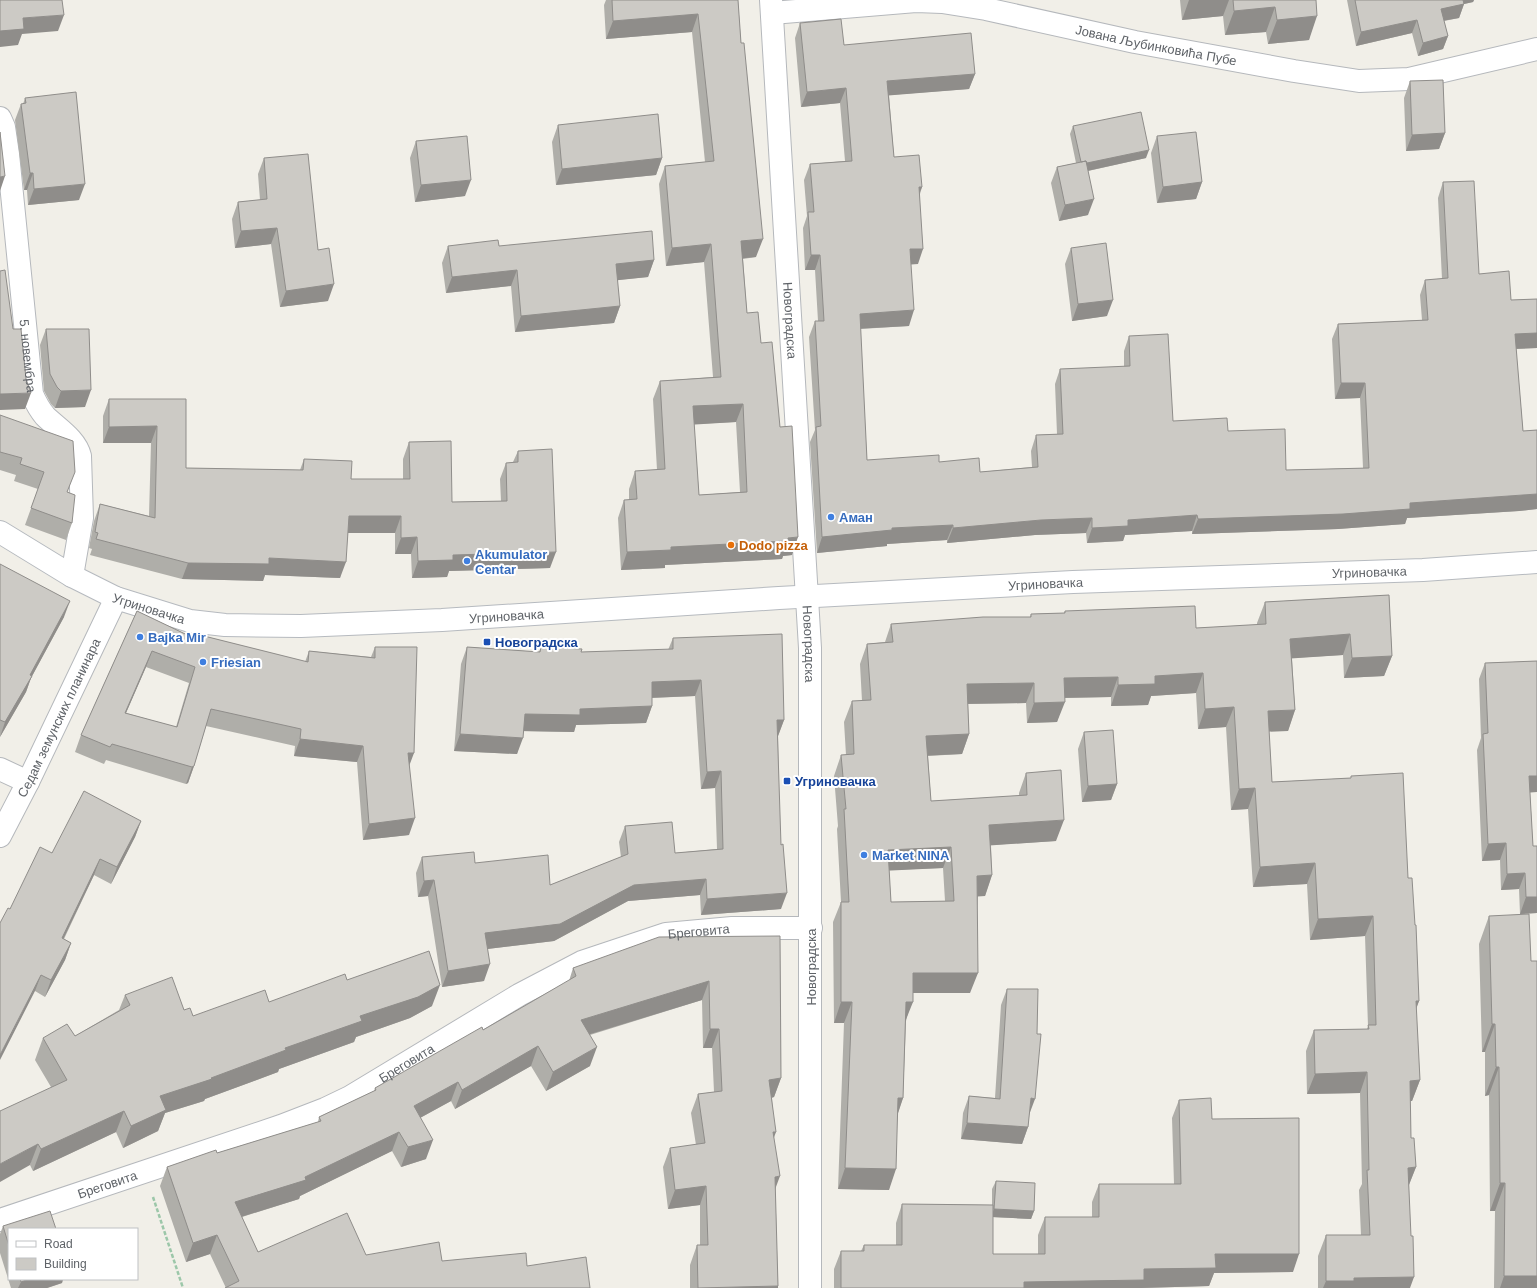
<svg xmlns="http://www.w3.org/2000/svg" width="1537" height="1288" font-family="Arial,sans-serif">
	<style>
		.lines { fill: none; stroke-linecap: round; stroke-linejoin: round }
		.street-casing { stroke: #b5b8bc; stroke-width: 24 }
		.secondary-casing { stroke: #b6babf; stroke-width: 24 }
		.path { stroke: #9cc7a9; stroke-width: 2.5; stroke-dasharray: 4 2; stroke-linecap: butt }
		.street { stroke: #fff; stroke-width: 22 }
		.secondary { stroke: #fff; stroke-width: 22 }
		.wall { fill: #afaea9; fill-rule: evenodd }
		.shaded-wall { fill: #8f8d8a }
		.building { fill: #cccac5; stroke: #8f8d8a; fill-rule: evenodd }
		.shop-dot { fill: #3f7fe0; stroke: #fff; stroke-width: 1.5 }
		.food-dot { fill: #e8710a; stroke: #fff; stroke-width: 1.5 }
		.transit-dot { fill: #1a4fb4; stroke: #fff; stroke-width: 1.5 }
		.labels { text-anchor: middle; stroke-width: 4; stroke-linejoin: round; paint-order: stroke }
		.street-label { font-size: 13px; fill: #5f6368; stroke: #fff }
		.shop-label { font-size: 13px; font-weight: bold; fill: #366cbe; stroke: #fff; text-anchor: start }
		.food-label { font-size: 13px; font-weight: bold; fill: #c56008; stroke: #fff; text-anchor: start }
		.transit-label { font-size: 13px; font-weight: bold; fill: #164399; stroke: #fff; text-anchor: start }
	</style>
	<rect width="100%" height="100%" fill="#f1efe8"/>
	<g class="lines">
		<!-- street casing -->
		<g class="street-casing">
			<g id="street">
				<path id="s1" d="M771,0L810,648V1288"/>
				<path id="s2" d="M772,13L916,1L942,2L986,9L1135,42L1294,71L1359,81L1409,79L1537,49"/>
				<path id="s3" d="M0,118L4,127L8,154L32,394C36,403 39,409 45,416C57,428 76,439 80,456L82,518L72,576"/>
				<path d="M0,769L28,782"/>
				<path id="s4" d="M0,836L28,782L116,598"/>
				<path id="s5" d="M0,1220L281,1126L325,1109L350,1097L519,995L582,962L666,934L732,928H811"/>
			</g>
		</g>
		<!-- secondary casing -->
		<g class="secondary-casing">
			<g id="secondary">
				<path id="s6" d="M0,532L72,576L116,598L190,621L225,625L301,626L442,620L779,598L1073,582L1423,570L1537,562"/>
			</g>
		</g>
		<!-- path -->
		<path class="path" d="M153,1197L183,1288"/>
		<!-- street -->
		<use href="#street" class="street"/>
		<!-- secondary -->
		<use href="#secondary" class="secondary"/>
	</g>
	<!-- wall -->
	<path class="wall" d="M606,0H738L756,257L743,259L747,313L761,343L780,427L792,555L783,556L782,559L665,565V568L621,570L618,518L624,500H629V489L635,471L657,470L653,399L660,381L713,377L704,262L666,266L659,184L665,166L705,162L692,32L606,39L604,5ZM736,422L740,492L699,495L694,424Z
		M1180,0H1316L1309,40L1268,44L1266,32L1225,35L1223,16L1182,20Z
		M1347,0H1474L1473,2L1464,4L1459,18L1444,21L1448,36L1443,49L1418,56L1412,33L1356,46Z
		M800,23L844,45L975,74L969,89L889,95L894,157L922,187L920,194L918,264H911L909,326L860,329L867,460L939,462L980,472L1032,467L1031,451L1036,435L1057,434L1055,384L1060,369L1124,367V351L1129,336L1173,421L1228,431L1286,470L1363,468L1360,398L1335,399L1332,339L1338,324L1422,320L1420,295L1425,280L1442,279L1438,198L1443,182L1479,274L1511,300L1537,299V348L1516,349L1523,431L1537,430V509L1519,511L1407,518L1405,524L1338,529L1192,534V531L1125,535L1123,541L1087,543L1086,533L1035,535L947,543V540L887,544V546L817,553L810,442L815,430L809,337L815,321H818L815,270H805L803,228L807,216L804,180L810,164L845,161L840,103L801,107L795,38Z
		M1410,81L1445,133L1439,149L1406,151L1404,98Z
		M25,98L79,200L28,205L27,190H24L15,120L21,104H23Z
		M558,125L662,158L656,175L556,185L552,142Z
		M1073,126L1146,158L1088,171V215L1059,221L1051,183L1057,167L1076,163L1070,134Z
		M1157,136L1202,182L1196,199L1157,203L1151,153Z
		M416,141L465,196L415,202L410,158Z
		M264,158L318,250L328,301L280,307L271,244L235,248L232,219L238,202L260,200L258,174Z
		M448,246H499L654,260L648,277L617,280L620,306L614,323L515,332L511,286L446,293L442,263Z
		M1071,248L1107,316L1072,321L1065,264Z
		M46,329L85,407L55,408L51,404L44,391L40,345Z
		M109,399H186V468L300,470L304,459L351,479H403V459L409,442L452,502L501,501L500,479L506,463L513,462L518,451L550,568L449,571L447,577L412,578L411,554H395V533H348L340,578L265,575L263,581L182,579L90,555L92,549L89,548L94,521L100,504L149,516L151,443H103V416Z
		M0,415L67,492L72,523L66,540L25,525L38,489L14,481L16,475L0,470Z
		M0,564L64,617L31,678L26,692L0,737Z
		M1389,595L1392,656L1384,676L1344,678L1343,655L1292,658L1295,710L1288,731H1269L1272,782L1351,778V776L1408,878L1419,1001L1416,1008L1420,1080L1412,1101H1410L1411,1138L1416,1167L1409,1185L1410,1288H1318V1256L1326,1235H1361L1359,1190L1362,1184L1360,1093L1307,1094L1306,1051L1314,1030L1367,1029L1368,1026L1365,936L1310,940L1307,884L1253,887L1248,809L1231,810L1226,727L1198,729L1196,693L1151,696L1148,705L1111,706V697L1064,698L1057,722L1027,723L1026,703L968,704L969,734L962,754L928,756L931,801L1019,796V793L1026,773L1056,841L991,845L992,875L985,896H978L970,993H913L906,1021L903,1098L898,1113L889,1190L838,1189L844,1023H834L833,922L841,902L837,829L838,826L834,776L841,755H846L844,722L852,701H862L860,664L867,644L885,642L891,624L1030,617L1031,614L1064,613L1065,611L1196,628L1257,625V623L1265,602ZM943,868L945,901L891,902L889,870Z
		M137,611L202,642L204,636L305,662L309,651L371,657L375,647L409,767V835L363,840L357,762L294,756L295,746L206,726L194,766L188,783L186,784L106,760L104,764L75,752L81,735ZM146,667L189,683L176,727L126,713Z
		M673,638L784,720L778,736L781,909L701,915L700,895L628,901L554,941L487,949L484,981L442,987L428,896L418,897L416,873L422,857L475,863L550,885L621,857L619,842L625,826L675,853L717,849L715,788L701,789L695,696L652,698V706L646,723L576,725L574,732L523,731L517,754L454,751L461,664L467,647L539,652L541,647L581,652L668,650Z
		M1537,661V792H1530L1533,846L1537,913L1520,914L1519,889L1501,890L1500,860L1482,861L1477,750L1481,738L1479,679L1485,663Z
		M1084,732L1117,784L1111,800L1082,802L1078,749Z
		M141,821L135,837L111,884L94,875L64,939L71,943L65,960L45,997L35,991L10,909L52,853Z
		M1489,916L1537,1288H1494L1495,1211H1490L1489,1095L1485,1096V1052H1482L1479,944Z
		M780,936L781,1078L774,1097L772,1098L774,1138L778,1286V1288H690V1265L697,1245H700V1205L668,1209L663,1167L670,1148L696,1145L691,1113L698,1094L714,1092L712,1048H703L702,1000L590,1035V1066L546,1091L531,1066L455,1109L451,1101L420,1118L426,1159L401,1167L392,1151L300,1196L299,1199L242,1217L258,1252L366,1255L442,1261L527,1266L590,1288H226L210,1254L186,1262L160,1186L167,1167L217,1153L318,1122L319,1117L374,1091L375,1088L483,1030L569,981L573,968Z
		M347,980L432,1006L410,1018L356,1037L354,1042L279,1069L278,1072L205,1099L204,1101L165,1113L158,1131L123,1148L116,1132L33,1171L30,1165L51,1087L35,1060L43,1038L75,1036L119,1010L125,995L184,1010L193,1016L269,1002Z
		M1007,989L1029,1113L1028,1127L1022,1144L961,1139L963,1113L969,1096L995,1098L1001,1005Z
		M1179,1100L1212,1119L1293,1272L1214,1273L1209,1286L1141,1288H834V1269L841,1251H861L864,1245H896V1223L902,1204L992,1205V1189L996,1181L1034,1211L1031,1219L993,1217V1254H1038V1235L1045,1217H1092V1202L1099,1184H1174L1172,1118Z
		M3,1226L9,1229V1279H63L62,1283L47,1288H11L0,1253V1234Z"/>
	<!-- shaded-wall -->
	<path class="shaded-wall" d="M1189,0H1229L1223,16L1182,20Z
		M1459,0H1474L1473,2L1464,4L1459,18L1436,22L1441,9Z
		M1275,7L1266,32L1225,35L1234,11Z
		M698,14L692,32L606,39L613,21Z
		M64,15L58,31L22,34L18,45L0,47V31L23,18Z
		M1317,16L1309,40L1268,44L1277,20Z
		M1417,20L1412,33L1356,46L1361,32Z
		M1448,36L1443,49L1418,56L1423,43Z
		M975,74L969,89L882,96L887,81Z
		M846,88L840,103L801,107L807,92Z
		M1445,133L1439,149L1406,151L1412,135Z
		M1149,150L1146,158L1078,173L1081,164Z
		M662,158L656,175L556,185L562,169Z
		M30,173H33L27,190H24Z
		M5,176L0,191V177Z
		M471,180L465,196L415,202L421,185Z
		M1202,182L1196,199L1157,203L1163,187Z
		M85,184L79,200L28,205L34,189Z
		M919,187H922L916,202Z
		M1094,199L1088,215L1059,221L1065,205Z
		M277,228L271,244L235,248L241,231Z
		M763,239L756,257L735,259L741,241Z
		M711,244L704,262L666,266L672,248Z
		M910,249H923L918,264L904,265Z
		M811,255H820L815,270H805Z
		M654,260L648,277L610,281L616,264Z
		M517,270L511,286L446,293L452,277Z
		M334,284L328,301L280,307L286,291Z
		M1113,300L1107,316L1072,321L1078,304Z
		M620,306L614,323L515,332L521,316Z
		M914,310L909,326L854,329L860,314Z
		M1537,333V348L1510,349L1515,334Z
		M1341,383H1365L1360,398L1335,399Z
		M91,390L85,407L55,408L61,391Z
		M31,393L25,409L0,410V394Z
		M743,404L736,422L687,425L693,406Z
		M157,426L151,443H103L109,427Z
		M1537,494V509L1519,511L1407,518L1405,524L1338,529L1192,534L1198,519L1410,503Z
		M1197,515L1192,531L1125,535L1123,541L1087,543L1092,528L1128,520Z
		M349,516H401L395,533H343Z
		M1092,518L1086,533L1035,535L947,543L953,528L1041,520Z
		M953,525L947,540L887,544V546L817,553L822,537L892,528Z
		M417,537L411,554H395L401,538Z
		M798,537L792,555L783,556L782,559L665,565V568L621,570L627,552L671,547Z
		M556,552L550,568L449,571L447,577L412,578L418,561L453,555Z
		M269,558L346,562L340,578L265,575L263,581L182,579L188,563Z
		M70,601L64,617L31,678L26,692L0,737L5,722L30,675Z
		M1350,634L1343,655L1283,659L1290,639Z
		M152,651L146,667L119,729L125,713Z
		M1392,656L1384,676L1344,678L1352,658Z
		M1203,673L1196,693L1151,696L1148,705L1111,706L1118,685L1155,676Z
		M1118,677L1111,697L1056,698L1064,678Z
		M701,680L695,696L646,698L652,682Z
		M1034,683L1026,703L960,704L967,684Z
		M1065,702L1057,722L1027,723L1034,703Z
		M652,706L646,723L576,725L574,732L519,731L525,714L580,709Z
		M1234,707L1226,727L1198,729L1205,709Z
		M1295,710L1288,731L1260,732L1268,711Z
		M777,720H784L778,736H771Z
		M460,734L523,738L517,754L454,751Z
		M969,734L962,754L918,756L926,736Z
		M300,739L363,746L357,762L294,756Z
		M408,753H414L408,769Z
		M194,766L188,783L186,784L192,767Z
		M721,771L715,788L701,789L707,772Z
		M1529,776H1537V792L1523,793Z
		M1117,784L1111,800L1082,802L1088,786Z
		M1255,788L1248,809L1231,810L1239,789Z
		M415,818L409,835L363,840L369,824Z
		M1064,820L1056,841L982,846L989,825Z
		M141,821L135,837L111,884L117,867Z
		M1506,843L1500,860L1482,861L1488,844Z
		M951,847L943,868L881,871L888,850Z
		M100,859L94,875L56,954L62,938Z
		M1315,863L1307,884L1253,887L1260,867Z
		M1525,873L1519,889L1501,890L1507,874Z
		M992,875L985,896L970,897L977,876Z
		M706,879L700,895L628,901L554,941L479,950L485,933L634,885Z
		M434,880L428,896L418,897L424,881Z
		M787,893L781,909L701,915L707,899Z
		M1526,897H1537V913L1520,914Z
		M1373,916L1365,936L1310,940L1318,919Z
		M71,943L65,960L45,997L51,980Z
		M490,964L484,981L442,987L448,971Z
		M913,973H978L970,993H905Z
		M41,975L35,991L0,1060V1055Z
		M709,981L702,1000L574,1039L581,1020Z
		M440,985L432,1006L410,1018L356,1037L354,1042L279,1069L278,1072L205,1099L204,1101L165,1113L158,1131L123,1148L131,1126L160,1096L211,1078L285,1048L360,1016Z
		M1416,1001H1419L1412,1021Z
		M841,1002H852L844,1023H834Z
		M906,1002H913L905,1022Z
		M1492,1024H1495L1485,1052H1482Z
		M710,1029H719L712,1048H703Z
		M538,1046L531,1066L455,1109L462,1090Z
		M597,1047L590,1066L546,1091L553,1072Z
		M1496,1067H1499L1489,1095L1485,1096Z
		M1367,1072L1360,1093L1307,1094L1315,1074Z
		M781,1078L774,1097L762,1099L769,1080Z
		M1420,1080L1412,1101H1403L1410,1081Z
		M458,1082L451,1101L407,1125L414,1106Z
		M898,1098H903L896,1119Z
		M1031,1098L1035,1099L1029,1115Z
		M124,1111L116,1132L33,1171L41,1149Z
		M967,1123L1028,1127L1022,1144L961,1139Z
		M399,1132L392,1151L300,1196L299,1199L228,1221L235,1202L305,1177Z
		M773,1132H776L769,1151Z
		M433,1140L426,1159L401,1167L408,1147Z
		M38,1144L30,1165L0,1182V1164Z
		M1416,1167L1408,1187V1168Z
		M845,1168L896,1169L889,1190L838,1189Z
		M780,1176L773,1195L775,1177Z
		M1500,1183H1505L1495,1211H1490Z
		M706,1186L700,1205L668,1209L675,1190Z
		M994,1209L1034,1211L1031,1219L991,1217Z
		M217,1235L210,1254L186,1262L193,1243Z
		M1215,1254H1299L1293,1272L1214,1273L1209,1286L1141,1288H1022L1024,1282L1144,1269Z
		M1504,1276H1537V1288H1500Z
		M1414,1277L1410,1288H1323L1326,1281L1354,1278Z
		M29,1279H63L62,1283L47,1288H18L21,1282Z
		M778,1286V1288H709Z"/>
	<!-- building -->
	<path class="building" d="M0,0H62L64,15L23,18L24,29L0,31Z
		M612,0H738L741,43H744L763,239L741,241L747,313L758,312L761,343L772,342L780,427L792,426L798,537L788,538V541L671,547V550L627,552L624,500L637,499L635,471L665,469L660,381L721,377L711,244L672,248L665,166L714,161L698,14L613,21ZM743,404L747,492L699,495L693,406Z
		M1233,0H1316L1317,16L1277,20L1275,7L1234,11Z
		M1355,0H1463L1464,4L1441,9L1448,36L1423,43L1417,20L1361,32Z
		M841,19L844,45L971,33L975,74L887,81L894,157L919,155L922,187H919L923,249H910L914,310L860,314L867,460L939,455V462L979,458L980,472L1038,467L1036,435L1063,434L1060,369L1130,366L1129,336L1168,334L1173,421L1227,418L1228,431L1285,429L1286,470L1369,468L1365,383H1341L1338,324L1428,320L1425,280L1448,278L1443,182L1474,181L1479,274L1509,271L1511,300L1537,299V333L1515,334L1523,431L1537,430V494L1410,503V509L1343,514L1198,519L1197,515L1128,520V526L1092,528V518L1041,520L953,528V525L892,528V530L822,537L816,427L821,426L815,321H824L820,255H811L808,212H814L810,164L852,161L846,88L807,92L800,23Z
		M1443,80L1445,133L1412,135L1410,81Z
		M76,92L85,184L34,189L33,173H30L21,104L26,103L25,98Z
		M1141,112L1149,150L1087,163L1086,161L1081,162L1073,126Z
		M658,114L662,158L562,169L558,125Z
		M0,132L5,176L0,177Z
		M1196,132L1202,182L1163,187L1157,136Z
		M467,136L471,180L421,185L416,141Z
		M308,154L318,250L329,248L334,284L286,291L277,228L241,231L238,202L267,199L264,158Z
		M1086,161L1094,199L1065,205L1057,167Z
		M652,231L654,260L616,264L620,306L521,316L517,270L452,277L448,246L498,240L499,246Z
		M1106,243L1113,300L1078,304L1071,248Z
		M5,270L13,329H21L26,379L31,393L0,394V271Z
		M46,329H89L91,390L61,391L57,387L50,374Z
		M109,399H186V468L303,470L304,459L352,461L351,479H410L409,442L451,441L452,502L507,501L506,463L518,462V451L552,449L556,552L453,555V560L418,561L417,537L401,538V516H349L346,562L269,558V564L188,563L96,539L98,533L95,532L100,504L155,518L157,426L109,427Z
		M0,415L73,441L75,472L67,492L75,495L72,523L31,508L44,472L20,464L22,458L0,452Z
		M0,564L70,601L30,675L32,676L5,722L0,720Z
		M1389,595L1392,656L1352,658L1350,634L1290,639L1295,710L1268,711L1272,782L1351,778V776L1403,773L1408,878H1412L1415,925H1416L1419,1001H1416L1420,1080L1410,1081L1411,1138H1414L1416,1167L1408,1168L1411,1236H1413L1414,1277L1354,1278V1281H1326V1235H1370L1367,1170H1369L1367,1072L1315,1074L1314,1030L1369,1029L1368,1025H1376L1373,916L1318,919L1315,863L1260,867L1255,788L1239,789L1234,707L1205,709L1203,673L1155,676V684L1118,685V677L1064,678L1065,702L1034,703V683L967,684L969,734L926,736L931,801L1027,795L1026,773L1061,770L1064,820L989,825L992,875L977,876L978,973H913V1002H906L903,1098H898L896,1169L845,1168L852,1002H841V902H849L844,809H846L841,755L854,754L852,701L871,700L867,644L893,642L891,624L983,617H1031V614L1065,613V611L1195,606L1196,628L1266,624L1265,602ZM951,847L954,901L891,902L888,850Z
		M137,611L202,642L204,636L308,662L309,651L375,658V647H417L414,753H408L415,818L369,824L363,746L300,739L301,729L211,709L194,766L192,767L112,744L110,747L81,735ZM152,651L195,667L177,727L125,713Z
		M782,634L784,720H777L781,845L783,844L787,893L707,899L706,879L634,885L560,924L485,933L490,964L448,971L434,880L424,881L422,857L474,852L475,863L548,855L550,885L628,854L625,826L672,822L675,853L723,849L721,771L707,772L701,680L652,682V706L580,709V715L525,714L523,738L460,734L467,647L540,652L541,647L582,649L581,652L673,649V638Z
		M1537,661V776H1529L1533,846H1537V897H1526L1525,873L1507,874L1506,843L1488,844L1483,734L1488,733L1485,663Z
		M1113,730L1117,784L1088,786L1084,732Z
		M84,791L141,821L117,867L100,859L62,938L71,943L51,980L41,975L0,1055V923L8,908L10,909L40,847L52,853Z
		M1529,914L1531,961H1537V1276H1504L1505,1183H1500L1499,1067H1496L1495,1024H1492L1489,916Z
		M780,936L781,1078L769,1080L776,1132H773L780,1176L775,1177L778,1286L698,1288L697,1245H708L706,1186L675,1190L670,1148L705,1143L698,1094L722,1091L719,1029H710L709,981L581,1020L597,1047L553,1072L538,1046L462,1090L458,1082L414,1106L433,1140L408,1147L399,1132L305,1177L306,1180L235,1202L258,1252L347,1213L366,1255L439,1242L442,1261L526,1253L527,1266L586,1257L590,1288H225L239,1281L217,1235L193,1243L167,1167L216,1150L217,1153L321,1121L319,1117L376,1090L375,1088L482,1027L483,1030L576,976L573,968L659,937Z
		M429,951L440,985L418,997L360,1016L362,1021L285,1048L286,1050L211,1078L212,1079L160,1096L166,1110L131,1126L124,1111L41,1149L38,1144L0,1164V1111L67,1080L43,1038L67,1024L75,1036L130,1005L125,995L172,977L184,1010L190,1008L193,1016L265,990L269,1002L345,974L347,980Z
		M1007,989H1038L1037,1034H1041L1035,1099L1031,1098L1028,1127L967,1123L969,1096L1000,1099Z
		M1211,1098L1212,1119L1299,1118V1254H1215L1216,1268L1144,1269V1280L1024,1282V1288H841V1251H864V1245H902V1204L993,1205V1254H1045V1217H1099V1184H1181L1179,1100Z
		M996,1181L1035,1183L1034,1211L994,1209Z
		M50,1211L56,1229H9V1246L3,1226Z
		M20,1279H29L21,1282Z"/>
	<!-- markers -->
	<g class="shop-dot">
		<circle cx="831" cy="517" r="4"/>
		<circle cx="467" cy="561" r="4"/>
		<circle cx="140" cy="637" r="4"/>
		<circle cx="203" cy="662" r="4"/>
		<circle cx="864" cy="855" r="4"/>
	</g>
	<circle class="food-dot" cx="731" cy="545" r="4"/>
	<g class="transit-dot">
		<rect x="483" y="638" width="8" height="8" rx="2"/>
		<rect x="783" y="777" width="8" height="8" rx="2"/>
	</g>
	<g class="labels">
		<!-- street labels -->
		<g class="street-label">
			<text dy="5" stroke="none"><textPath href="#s2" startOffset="389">Јована Љубинковића Пубе</textPath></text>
			<text dy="5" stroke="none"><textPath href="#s1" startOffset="321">Новоградска</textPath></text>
			<text dy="5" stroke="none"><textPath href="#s3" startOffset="240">5. новембра</textPath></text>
			<text dy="5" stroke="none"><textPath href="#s6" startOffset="1392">Угриновачка</textPath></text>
			<text dy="5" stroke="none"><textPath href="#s6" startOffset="1068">Угриновачка</textPath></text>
			<text dy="5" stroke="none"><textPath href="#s6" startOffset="168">Угриновачка</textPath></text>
			<text dy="5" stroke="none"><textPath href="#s6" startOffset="528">Угриновачка</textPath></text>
			<text dy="5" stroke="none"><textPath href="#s1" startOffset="645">Новоградска</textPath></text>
			<text dy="5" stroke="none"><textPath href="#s4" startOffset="132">Седам земунских планинара</textPath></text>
			<text dy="5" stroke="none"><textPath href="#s5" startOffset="761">Бреговита</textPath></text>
			<text transform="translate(811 967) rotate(-90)" y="5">Новоградска</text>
			<text dy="5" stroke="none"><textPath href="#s5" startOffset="437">Бреговита</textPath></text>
			<text dy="5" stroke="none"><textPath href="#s5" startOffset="113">Бреговита</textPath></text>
		</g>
		<!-- shop labels -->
		<g class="shop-label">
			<text x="839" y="522">Аман</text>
			<text x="475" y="559">Akumulator<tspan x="475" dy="15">Centar</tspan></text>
			<text x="148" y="642">Bajka Mir</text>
			<text x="211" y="667">Friesian</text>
			<text x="872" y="860">Market NINA</text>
		</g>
		<!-- food labels -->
		<g class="food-label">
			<text x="739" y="550">Dodo pizza</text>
		</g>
		<!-- transit labels -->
		<g class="transit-label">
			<text x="495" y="647">Новоградска</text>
			<text x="795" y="786">Угриновачка</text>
		</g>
	</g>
	<!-- legend -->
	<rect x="8" y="1228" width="130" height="52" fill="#ffffff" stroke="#bfc1c3"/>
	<rect x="16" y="1241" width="20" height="6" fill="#ffffff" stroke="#bfc1c3"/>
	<text x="44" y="1248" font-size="12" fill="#5f6368">Road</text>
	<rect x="16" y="1258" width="20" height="12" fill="#cccac5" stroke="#bfc1c3"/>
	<text x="44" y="1268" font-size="12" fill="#5f6368">Building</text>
</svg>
